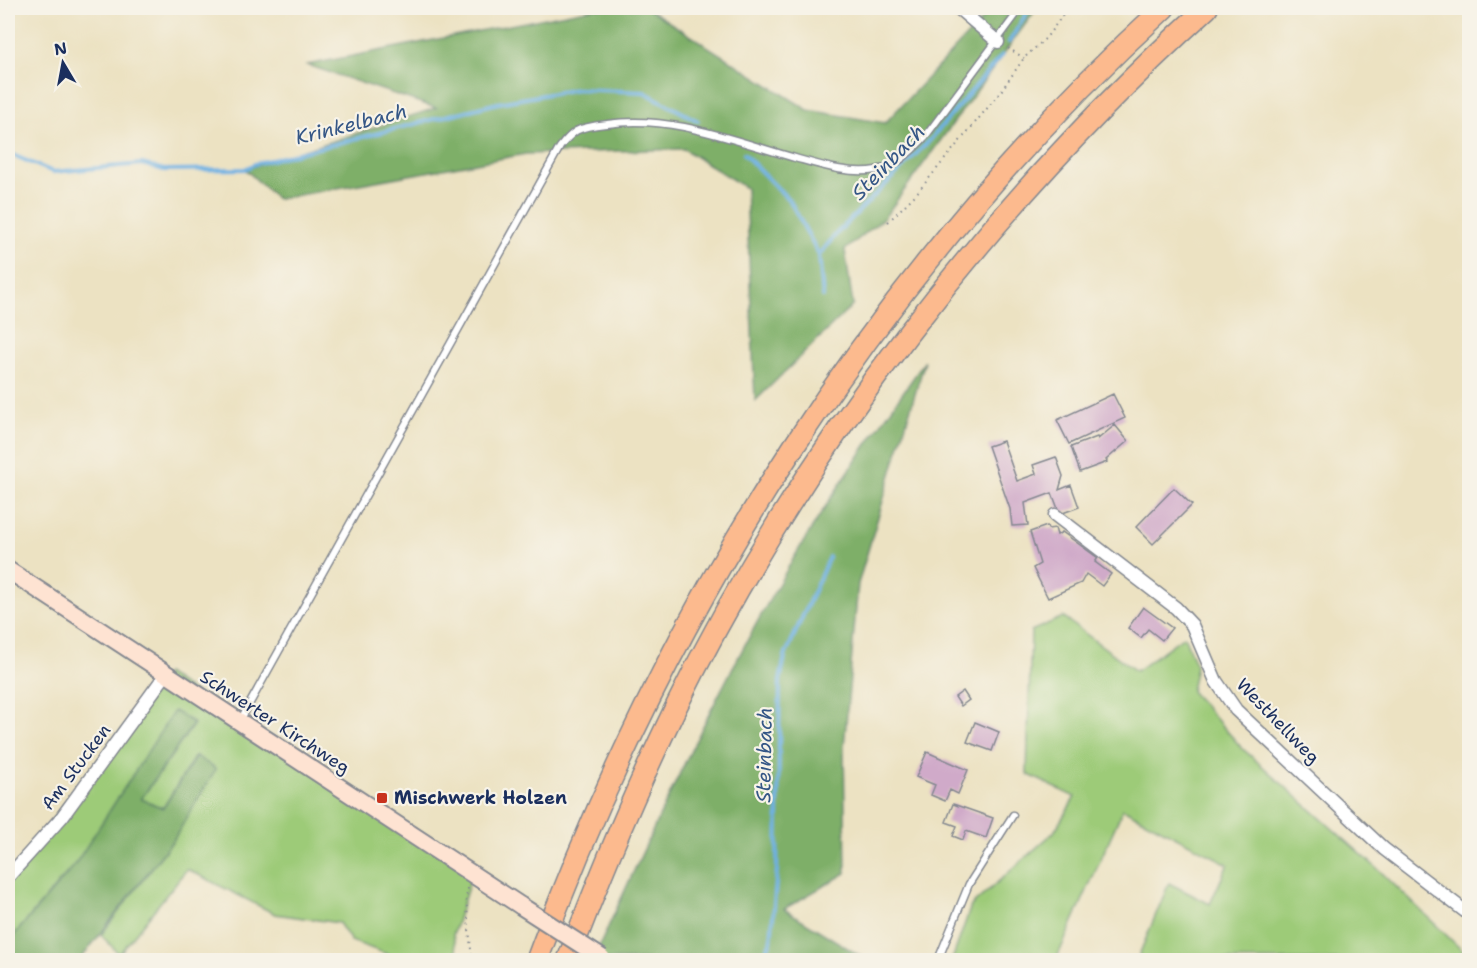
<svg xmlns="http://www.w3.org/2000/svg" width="1477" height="968" font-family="'Shantell Sans',sans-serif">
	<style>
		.green { fill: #9dcb78; stroke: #5c7d6b; stroke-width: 1.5 }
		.forest { fill: #7eaf68; stroke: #4c6f63; stroke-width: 1.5 }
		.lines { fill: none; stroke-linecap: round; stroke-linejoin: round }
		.stream { stroke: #6eb1e3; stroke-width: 4 }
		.building { fill: #d0aac9 }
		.service-casing { stroke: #848890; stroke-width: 9 }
		.minor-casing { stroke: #848890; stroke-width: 15 }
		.secondary-casing { stroke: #848890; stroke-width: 20 }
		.motorway-casing { stroke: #848890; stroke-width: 24 }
		.path { stroke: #848890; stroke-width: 2; stroke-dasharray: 1.5 4.5; stroke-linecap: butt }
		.service { stroke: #fff; stroke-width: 6 }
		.minor { stroke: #fff; stroke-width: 12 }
		.secondary { stroke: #fee3d2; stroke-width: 16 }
		.motorway { stroke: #fcba8e; stroke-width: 21 }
		.secondary-bridge-casing { stroke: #848890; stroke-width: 20; stroke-linecap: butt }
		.secondary-bridge { stroke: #fee3d2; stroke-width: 16 }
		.poi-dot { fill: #c8321e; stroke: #f7f3e8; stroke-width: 2 }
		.labels { text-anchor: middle; stroke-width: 4.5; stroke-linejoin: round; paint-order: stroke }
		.street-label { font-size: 18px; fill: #1b2f5e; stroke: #f7f3e8 }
		.poi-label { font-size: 18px; font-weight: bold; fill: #1b2f5e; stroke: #f7f3e8; text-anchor: start }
		.water-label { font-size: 20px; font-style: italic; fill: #345686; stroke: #f7f3e8 }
	</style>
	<rect width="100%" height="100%" fill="#f7f3e8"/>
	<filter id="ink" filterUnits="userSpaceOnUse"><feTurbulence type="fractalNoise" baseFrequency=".0167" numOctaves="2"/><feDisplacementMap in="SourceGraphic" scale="12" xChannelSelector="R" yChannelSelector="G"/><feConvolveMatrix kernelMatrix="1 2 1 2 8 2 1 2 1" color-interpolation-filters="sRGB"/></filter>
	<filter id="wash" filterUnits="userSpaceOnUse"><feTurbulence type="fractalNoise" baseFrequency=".008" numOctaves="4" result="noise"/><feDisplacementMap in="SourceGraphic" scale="24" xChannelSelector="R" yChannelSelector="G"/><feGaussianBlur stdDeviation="1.35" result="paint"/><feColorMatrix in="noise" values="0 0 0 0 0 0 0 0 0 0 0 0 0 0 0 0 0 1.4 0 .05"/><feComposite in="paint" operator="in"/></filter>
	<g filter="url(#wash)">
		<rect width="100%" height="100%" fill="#ece2c2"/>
		<!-- green -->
		<path class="green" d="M1063,617L1136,671L1184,636L1196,666L1191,691L1243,749L1379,870L1469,957V960H1137L1169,883L1210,904L1228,864L1123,809L1056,960H952L971,906L1054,832L1075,797L1027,774L1031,631Z
			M166,674L472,874L453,935L458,960H403L351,941L339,923L275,914L187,869L119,954L101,935L174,839L195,756L163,808L141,799L194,724L8,942V877Z"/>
		<!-- forest -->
		<path class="forest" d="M596,8H647L808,110L885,123L993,8H1037L884,218L845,250L853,305L755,401L746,188L684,149L526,154L277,199L245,169L436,108L307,65Z
			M925,361L858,584L844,747L846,873L784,909L867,960H593C652,831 711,701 782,578C825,503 875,432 925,361Z
			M174,711L194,723L141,799L163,808L196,756L216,769L174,839L80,960H8V942L74,866Z"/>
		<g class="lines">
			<!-- stream -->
			<path class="stream" d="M1009,42L1030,8
				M8,153L53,172L142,164L164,170L245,169L255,164L498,103L577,89L644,92L698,121
				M744,154L790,201L819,255
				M823,297L819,255L837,233L931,139L1002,55
				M761,960L771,941L777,869L780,681L785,656L829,557"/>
		</g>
		<g id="blocks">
			<!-- building -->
			<path class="building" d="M1113,394L1125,418L1069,444L1057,420Z
				M1115,425L1128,441L1106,460L1107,462L1080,472L1071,447L1097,437L1098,439Z
				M1003,441L1017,481L1036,474L1033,465L1056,457L1063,476L1059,490L1071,485L1079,507L1060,514L1052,493L1025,503L1028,525L1012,526L1010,509L988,446Z
				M1174,488L1192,505L1153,544L1136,527Z
				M1047,526L1048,529L1055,528L1057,535L1062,532L1098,558L1095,562L1111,574L1102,586L1086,574L1081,583L1048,598L1033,568L1040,564L1030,532Z
				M1143,607L1172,628L1162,640L1148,629L1141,638L1128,628Z
				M963,691L969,700L961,706L955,697Z
				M975,722L999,732L992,751L967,742Z
				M927,752L968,770L958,794L950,790L945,801L931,795L935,785L916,777Z
				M953,804L993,818L986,838L966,831L963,840L953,836L957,826L946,822Z"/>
		</g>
	</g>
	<g filter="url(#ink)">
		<use href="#blocks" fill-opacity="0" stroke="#848890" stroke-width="1.5"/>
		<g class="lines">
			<!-- service casing -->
			<g class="service-casing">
				<path id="service" d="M241,719L560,147C564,142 570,135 576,131C585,126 597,125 607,124C670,114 735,141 795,158C820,165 850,175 876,170C897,167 911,151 925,137L1021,8
					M938,960L969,884L1013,815"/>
			</g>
			<!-- minor casing -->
			<g class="minor-casing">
				<path id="minor" d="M958,8L998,42
					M1055,515L1176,608L1192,625L1216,681L1236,710L1384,849L1470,915
					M8,877L62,817L166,674"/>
			</g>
			<!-- secondary casing -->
			<g class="secondary-casing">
				<path id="secondary" d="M8,570L521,906"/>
			</g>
			<!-- motorway casing -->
			<g class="motorway-casing">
				<path id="motorway" d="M537,960C669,601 880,268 1164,8
					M568,960C600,875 635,791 675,709C803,447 992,203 1207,8"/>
			</g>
			<!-- path -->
			<path class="path" d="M1008,48L1024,58
				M888,222L916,194L999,94L1024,58L1046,38L1068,8
				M468,888L466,898L472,960"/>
			<!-- service -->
			<use href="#service" class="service"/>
			<!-- minor -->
			<use href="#minor" class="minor"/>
			<!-- secondary -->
			<use href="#secondary" class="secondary"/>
			<!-- motorway -->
			<use href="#motorway" class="motorway"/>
			<!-- secondary-bridge casing -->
			<g class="secondary-bridge-casing">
				<path id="secondary-bridge" d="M521,906L602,958"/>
			</g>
			<!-- secondary-bridge -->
			<use href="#secondary-bridge" class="secondary-bridge"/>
		</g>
	</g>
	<!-- markers -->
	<rect class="poi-dot" x="376" y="792" width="12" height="12" rx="3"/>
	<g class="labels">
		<!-- street labels -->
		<g class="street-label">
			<text transform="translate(1278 721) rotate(46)" y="6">Westhellweg</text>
			<text transform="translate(275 722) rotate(33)" y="6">Schwerter Kirchweg</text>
			<text transform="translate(76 767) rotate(-53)" y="6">Am Stucken</text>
		</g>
		<!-- poi labels -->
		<g class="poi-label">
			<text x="394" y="804">Mischwerk Holzen</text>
		</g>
		<!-- water labels -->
		<g class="water-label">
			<text transform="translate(351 124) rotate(-14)" y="7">Krinkelbach</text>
			<text transform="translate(888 162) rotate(-46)" y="7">Steinbach</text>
			<text transform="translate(764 755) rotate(-89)" y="7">Steinbach</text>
		</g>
	</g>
	<!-- margin -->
	<rect width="1477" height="968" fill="none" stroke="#f7f3e8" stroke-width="30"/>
	<!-- north arrow -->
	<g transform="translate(63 63) rotate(350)" stroke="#f7f3e8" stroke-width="4.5" paint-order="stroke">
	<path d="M0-4.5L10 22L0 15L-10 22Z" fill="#1b2f5e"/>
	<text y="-9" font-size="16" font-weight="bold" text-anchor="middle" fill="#1b2f5e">N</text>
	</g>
</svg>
